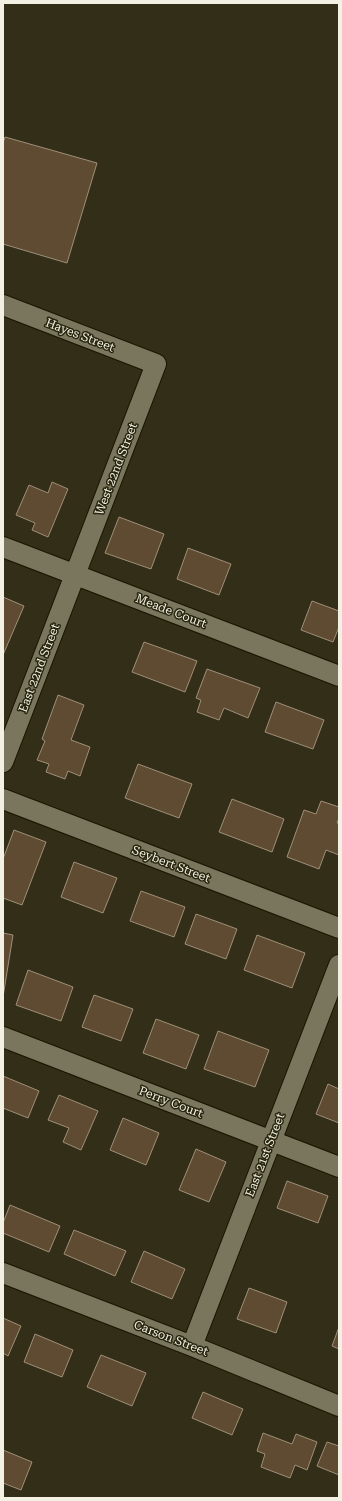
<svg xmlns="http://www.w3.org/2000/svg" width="342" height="1501" font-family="'Roboto Serif',serif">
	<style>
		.building { fill: #5e4b32; stroke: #a08f79 }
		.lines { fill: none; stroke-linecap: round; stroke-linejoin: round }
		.minor-casing { stroke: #1a1602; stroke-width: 22 }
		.minor { stroke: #79765d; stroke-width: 20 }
		.labels { text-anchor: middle; stroke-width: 3; stroke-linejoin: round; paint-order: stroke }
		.street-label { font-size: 12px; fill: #f2f1e3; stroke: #28250e }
	</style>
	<rect width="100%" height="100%" fill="#322e18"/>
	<!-- building -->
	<path class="building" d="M5,137L97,163L67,263L3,244V143Z
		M52,482L68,489L48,537L32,530L35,523L16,515L29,485L48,493Z
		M119,517L164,534L151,569L105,553Z
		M188,548L231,564L219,595L177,579Z
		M3,597L24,606L3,655Z
		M312,601L339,611V627L333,642L301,630Z
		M144,642L197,661L185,692L132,672Z
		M207,669L260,688L248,718L224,708L219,720L197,712L201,700L196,698Z
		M58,695L84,705L71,740L90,747L80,776L68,771L65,779L46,772L49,764L37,760L45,741L42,739Z
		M276,702L324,720L313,749L265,732Z
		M138,764L192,784L179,818L125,798Z
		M232,799L284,819L272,852L219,832Z
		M321,801L339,807V818L337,823H339V855L326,850L319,869L287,857L304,810L316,814Z
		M14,830L46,842L22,905L3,898V859Z
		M74,862L117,878L103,913L61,897Z
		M141,891L185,907L174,937L130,921Z
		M196,914L237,929L226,959L185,944Z
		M3,933L13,935L3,997Z
		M257,935L305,953L292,988L244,970Z
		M28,970L73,987L61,1021L16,1005Z
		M94,995L133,1009L121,1041L82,1027Z
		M156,1019L199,1035L186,1069L143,1053Z
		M218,1031L269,1050L255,1087L204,1069Z
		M3,1076L39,1091L28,1118L3,1108Z
		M328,1084L339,1089V1123L316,1114Z
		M59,1095L98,1111L81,1150L63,1142L69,1128L48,1120Z
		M123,1118L159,1133L146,1165L110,1150Z
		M196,1149L226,1162L209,1202L179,1190Z
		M287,1181L328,1196L318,1223L277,1208Z
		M10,1205L60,1226L49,1252L3,1233V1223Z
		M74,1230L126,1251L115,1276L64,1254Z
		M144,1251L185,1269L172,1299L131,1282Z
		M249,1288L287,1302L276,1333L237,1319Z
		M3,1318L21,1326L8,1356L3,1353Z
		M339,1327V1349L332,1346Z
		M35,1334L73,1350L62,1377L24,1362Z
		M101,1355L146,1373L132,1406L87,1387Z
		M203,1392L243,1409L232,1435L192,1418Z
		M263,1433L292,1444L296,1434L317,1442L307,1470L295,1465L290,1478L261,1467L265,1454L257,1451Z
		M327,1442L339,1446V1475L317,1466Z
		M3,1450L32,1462L21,1490L3,1483Z"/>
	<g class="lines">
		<!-- minor casing -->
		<g class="minor-casing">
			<path id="minor" d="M3,305L156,364L3,762
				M3,547L339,676
				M3,799L339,928
				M3,1037L339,1167
				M3,1273L192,1346L339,1406
				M192,1346L339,965"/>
		</g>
		<!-- minor -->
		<use href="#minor" class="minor"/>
	</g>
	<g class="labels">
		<!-- street labels -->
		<g class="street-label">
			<text transform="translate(80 335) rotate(21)" y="4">Hayes Street</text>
			<text transform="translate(116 469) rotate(-69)" y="4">West 22nd Street</text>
			<text transform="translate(171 611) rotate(21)" y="4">Meade Court</text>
			<text transform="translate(39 668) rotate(-69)" y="4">East 22nd Street</text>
			<text transform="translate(171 864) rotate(21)" y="4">Seybert Street</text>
			<text transform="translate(171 1102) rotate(21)" y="4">Perry Court</text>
			<text transform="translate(265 1155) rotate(-69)" y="4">East 21st Street</text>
			<text transform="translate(171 1338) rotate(21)" y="4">Carson Street</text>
		</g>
	</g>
	<!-- border -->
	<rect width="342" height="1501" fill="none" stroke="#f2f1e3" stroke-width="8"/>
</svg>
